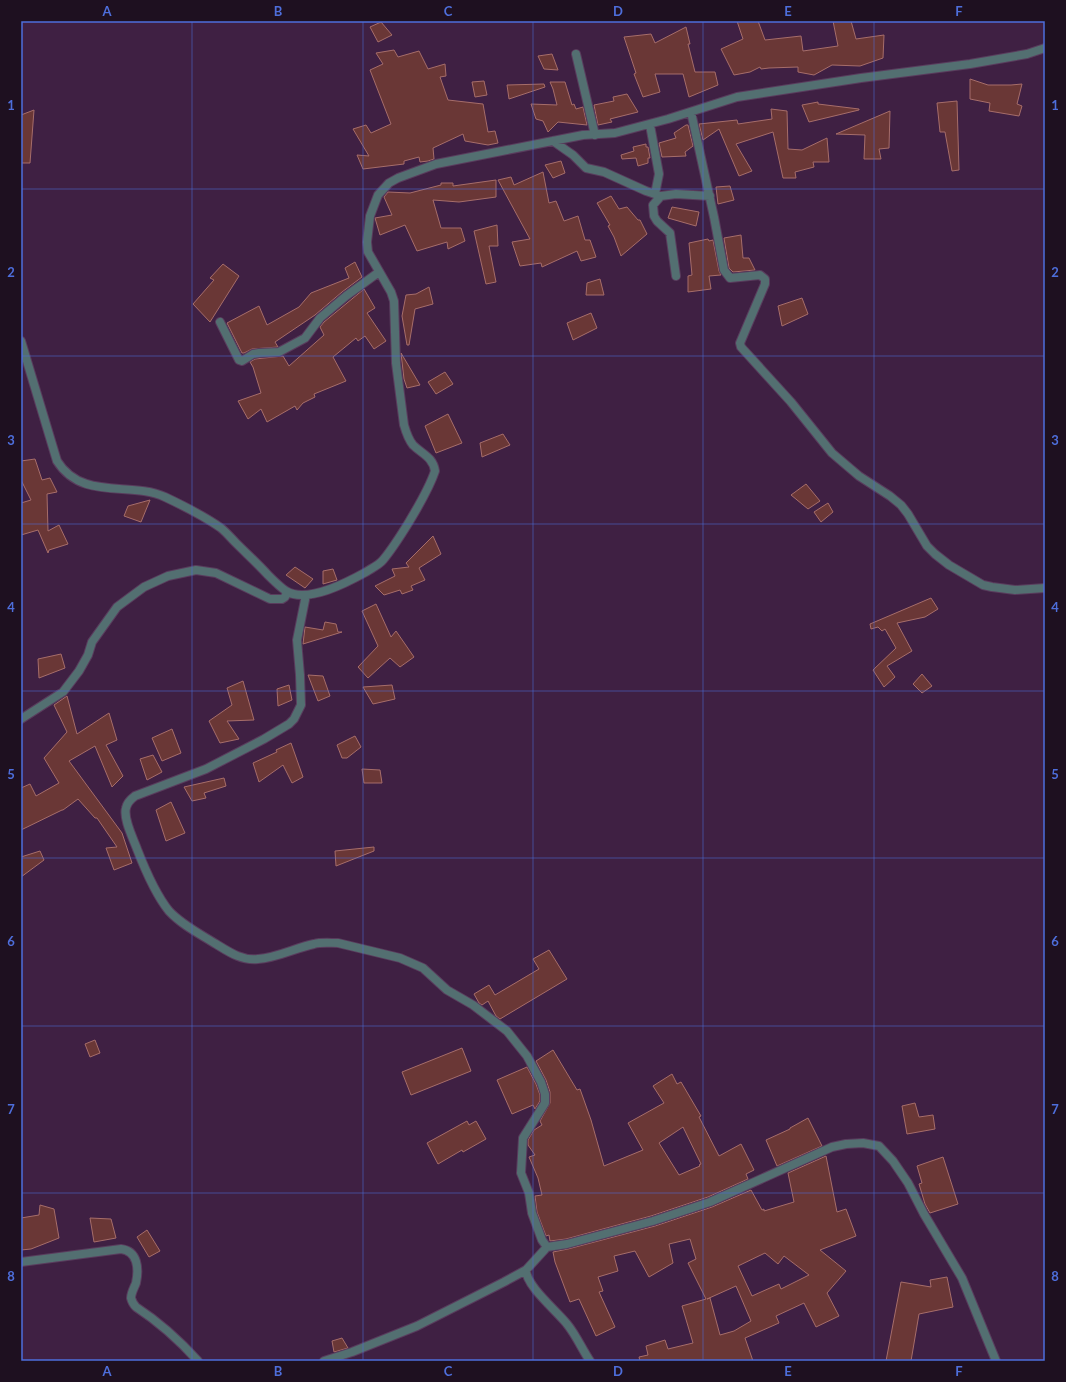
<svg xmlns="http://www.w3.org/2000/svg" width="1066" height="1382" font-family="Lato,sans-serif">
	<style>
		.building { fill: #6a3736; stroke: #a66d6a; fill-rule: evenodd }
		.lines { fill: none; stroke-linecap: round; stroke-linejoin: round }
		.minor-casing { stroke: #593c5d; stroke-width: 10 }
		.minor { stroke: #536f71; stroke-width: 8 }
		.grid { fill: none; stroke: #4e6edb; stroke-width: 1; stroke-opacity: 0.55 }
		.neatline { fill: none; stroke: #4e6edb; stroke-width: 1.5 }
		.grid-label { font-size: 13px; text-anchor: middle; font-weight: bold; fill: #4e6edb }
	</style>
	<rect width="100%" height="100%" fill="#3f2043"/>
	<!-- building -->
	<path class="building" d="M737,21H758L765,40L801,36L803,51L838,46L833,21H851L856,39L884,35L883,58L860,66L832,65L814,75L798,72V67L769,68L761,69L760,67L750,72L734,75L721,49L743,39Z
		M381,22L392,35L378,42L370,27Z
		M686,27L690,44H688L695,72H715L718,85L689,97L683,74H655L660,92L643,97L634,74L636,73L624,37L651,34L655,43Z
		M394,50L398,57L419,51L428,69L445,64L446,76L440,77L448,100L483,104L488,132L495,131L498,143L488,145L465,141L463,134L433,148L434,159L428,161L420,162L419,157L404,161V164L363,169L357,155L369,156L353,129L366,125L371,133L391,124L370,70L383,64L376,53Z
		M552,54L558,70L544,69L538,56Z
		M970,79L988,85H1011L1022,84L1017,104L1022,106L1019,116L989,111L990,103L970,99Z
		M484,81L487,95L475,97L472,82Z
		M550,82H565L572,105L574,104L576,109L583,107L587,125L558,122L548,132L543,121L536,119L531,104L557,105L553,89Z
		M544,84L545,87L509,99L507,85Z
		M627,94L638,112L610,119L612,122L598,125L594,105L614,101L613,97Z
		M957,101L959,170L952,171L945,132H940L937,103Z
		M818,102V104L859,109V110L809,122L802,105Z
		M771,109L787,111L788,149L802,150L827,138L829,162H813L814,167L795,172L796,178H783L773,132L736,144L752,171L739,176L719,129L703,140L699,124L737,120L738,124L772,119Z
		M34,110L30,163H21V115Z
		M890,111L889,148L879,149L881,159H864L865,135L836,134Z
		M686,125H688L693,146L685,152L686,156L662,157L659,143L676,138L674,133Z
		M646,144V147H648L650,158H648V163L638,166L636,158L622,159L621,155L634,151L633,147Z
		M561,161L565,173L553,178L545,165Z
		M543,172L549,203L556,201L564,221L578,216L585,240H590L596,257L581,261L577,251L542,267L541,263L520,266L512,242L530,239L498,180L511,177L514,185Z
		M496,180V197L459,202L433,200L441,228H461L465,241L448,249L447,242L417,251L405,225L380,235L375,218L392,215L384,197L388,192L410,193L441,185V183H453V186Z
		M730,186L734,200L718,204L716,187Z
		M611,196L619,209L627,207L638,220H640L647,234L621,256L614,237L608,226L610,225L597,203Z
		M672,207L699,212L696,226L668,218Z
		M497,225L498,246H489L496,282L486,284L474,231Z
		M741,235L743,258H749L755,270L733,272L729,268L724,238Z
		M708,239L709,241L713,240L719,271L721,275L709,276L711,289L688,292V276L692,275L689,243Z
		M355,262L362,277L342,292L315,315L275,342L278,347L252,349L244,353H242L227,323L259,306L267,325L299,307L311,293L349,278L345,268Z
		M223,264L239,276L210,322L193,304L214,280L210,278Z
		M600,279L604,295H586L587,283Z
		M429,287L433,304L415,309L409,345H407L402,316L406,295L416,294Z
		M364,289L375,308L367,313L386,341L374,349L365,336L358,341L356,338L333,357L346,381L314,394L315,397L303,403L297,410L295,406L267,422L261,409L248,419L238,401L261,393L253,367L250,362L255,359L283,356L289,366L324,335L320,327L324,322Z
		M802,298L808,314L782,326L778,306Z
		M591,313L597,328L573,340L567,323Z
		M401,353L420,385L407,388L404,379Z
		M445,372L453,384L436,394L428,382Z
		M448,414L462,443L436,453L425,426Z
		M503,434L510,445L482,457L480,443Z
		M35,459L42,480L50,478L57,492L47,494L48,531L59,525L68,544L49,550L48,553L38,530L21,535V503L31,500L21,480V461Z
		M806,484L820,501L808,509L791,495Z
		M150,500L141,522L124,516L128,506Z
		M828,503L833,512L821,522L814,512Z
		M433,536L441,554L419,568L425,580L411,586L413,590L402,594L400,590L384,595L375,586L395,576L392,569L409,567L406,563Z
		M295,567L313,579L305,588L286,575Z
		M333,569L337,580L323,584V571Z
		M931,598L938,609L925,617L897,623L912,651L887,666L895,677L884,687L873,670L896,648L885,629L882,631L878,627L871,629L870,624Z
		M376,604L391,637L396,631L414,657L400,667L390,658L368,678L358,667L378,646L362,611Z
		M325,622L336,624L338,632H342L303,644L305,627L323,630Z
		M61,654L65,668L39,678L38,659Z
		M922,674L932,686L922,693L913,684Z
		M308,675L323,676L330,696L318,701Z
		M243,681L254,720L227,721L239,739L220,743L209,721L232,705L227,688Z
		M289,685L292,700L278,706L277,689Z
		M392,685L395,699L373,704L363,687Z
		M67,696L77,734L109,713L117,740L106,745L123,776L112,787L95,746L69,761L122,833L132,863L114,870L106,848L117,847L97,818H95L78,799L63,810H62L21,830V788L30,784L36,796L59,783L44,758L67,732L54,705Z
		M172,729L181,753L162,761L152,738Z
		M355,736L361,747L347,758H342L337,745Z
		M291,743L303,777L292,783L283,765L259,782L253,763L277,752L276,750Z
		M153,755L162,772L147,780L140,759Z
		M362,769L380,770L382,783H364Z
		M224,778L226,786L204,793L206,798L192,801L184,787Z
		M171,802L185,833L166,841L156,810Z
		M374,847V851L336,866L335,851Z
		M40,851L44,860L21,877V857Z
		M549,950L567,979L500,1019L496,1016L488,1001L482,1005L479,1003L474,994L489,985L495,995L539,969L533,959Z
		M95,1040L100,1053L90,1057L85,1044Z
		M462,1048L471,1071L411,1095L402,1072Z
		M553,1050L577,1090L580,1089L591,1120L604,1166L643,1150L628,1123L664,1103L653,1086L672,1074L677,1084L681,1082L701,1116L699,1117L719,1156L741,1144L754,1170L746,1174L748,1179L708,1197L651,1216L566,1239L550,1241L549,1235L546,1236L537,1212L535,1196L542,1195L538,1178L529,1157L535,1155L528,1145V1140L534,1130L542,1125L540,1121L550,1103V1092L546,1080L536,1061ZM683,1127L701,1164L699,1165L700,1166L679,1175L659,1143Z
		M527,1067L536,1084L540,1095V1101L535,1109L533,1105L512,1114L497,1080Z
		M915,1103L919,1117L933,1115L935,1129L907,1134L902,1106Z
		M808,1118L822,1146L777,1166L766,1140L790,1129V1128Z
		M467,1121L469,1125L476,1121L486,1139L463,1152L462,1150L438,1164L427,1143Z
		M826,1156L837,1212L846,1209L856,1236L820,1250L846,1271L827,1293L839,1316L816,1327L804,1303L776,1316L779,1323L745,1338L753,1361H640L639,1357L648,1355L646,1346L665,1340L668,1349L693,1343L682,1306L706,1299L688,1263L696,1259L690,1239L669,1244L673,1263L649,1277L635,1251L614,1256L618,1271L598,1277L603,1291L599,1292L615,1327L596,1336L579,1299L570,1302L555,1262L553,1252L568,1249L655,1226L712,1207L751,1190L762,1210L764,1209V1211L794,1202L788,1173ZM765,1253L778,1264L784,1256L809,1275L781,1289L779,1284L752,1296L738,1266ZM736,1286L751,1321L734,1331L720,1335L710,1298L707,1299Z
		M943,1157L958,1204L930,1213L925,1204L919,1184L922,1183L917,1166Z
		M40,1205L54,1209L59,1238L31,1249L21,1250V1218L39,1215Z
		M90,1218L111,1219L116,1238L94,1242Z
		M147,1230L160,1251L149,1257L137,1237Z
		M947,1277L953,1307L919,1314L911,1361H886L901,1282L931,1287L930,1280Z
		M342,1338L348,1348L334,1352L332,1341Z"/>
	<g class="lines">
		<!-- minor casing -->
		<g class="minor-casing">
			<path id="minor" d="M576,54L595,135
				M691,112L714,217L724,270L730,278L760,275L765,279V284L740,343L741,347L791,402L832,453L859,476L890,496L901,505L908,514L927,546L935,554L949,565L983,585L992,587L1015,590L1045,588
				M650,125L659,174L655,194
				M553,141L573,155L586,168L604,172L646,191L661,196
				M676,276L670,233L657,221L654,216L653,205L661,196L676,194L710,196
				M220,322L239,360L242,361L253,354L259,353L279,352L305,338L320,318L346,296L379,272
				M21,341L57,461C82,501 130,481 165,497C184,506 204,516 221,528C226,532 231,538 236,543C247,554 258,564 268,575C274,581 280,587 286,591C307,604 348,582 366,572C372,568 379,565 383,560C393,548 401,535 409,522C419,505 429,489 435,471C433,457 422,454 413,445C408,439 406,432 404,425L396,363L394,301L391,292L368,252L367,242L370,216L378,195L389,183L398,178L436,164L583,135L615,133L668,119L737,97L861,78L970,64L1027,54L1045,48
				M306,595L297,640L300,675L301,705L294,719L289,724L264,739L206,769L135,796C131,799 127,803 126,808C123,819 133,838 137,849C144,867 156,895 169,911C182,925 200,934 216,944C229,952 242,961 258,959C277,958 295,948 314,944C321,942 330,943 338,943L400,958L423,968L447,990L473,1005L507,1031L527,1056L541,1082L545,1094V1103L523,1138L521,1173L529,1193L532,1213L542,1240L547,1247L567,1244L653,1221L710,1202L832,1147L846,1144L863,1143L879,1146L893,1161L908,1183L924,1214L962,1278L996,1361
				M21,719L63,692L79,671L88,655L92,642L117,607L144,587L168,576L196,570L216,573L270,599H282L285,597L287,592
				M21,1262L121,1249C138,1251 139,1269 136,1283C134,1288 131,1293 131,1298C132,1302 133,1304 136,1307C159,1322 180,1341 198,1361
				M526,1270C526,1286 557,1311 567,1324C576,1335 582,1349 590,1361
				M324,1361L352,1352L417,1326L504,1282L526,1270L547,1247"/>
		</g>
		<!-- minor -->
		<use href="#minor" class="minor"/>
	</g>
	<!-- grid -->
	<path class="grid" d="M192,21V1361M363,21V1361M533,21V1361M703,21V1361M874,21V1361M21,189H1045M21,356H1045M21,524H1045M21,691H1045M21,858H1045M21,1026H1045M21,1193H1045"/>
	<!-- border -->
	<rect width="1066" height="1382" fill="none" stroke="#1e1020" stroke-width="44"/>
	<rect x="22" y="22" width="1022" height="1338" class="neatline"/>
	<g class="grid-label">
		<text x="107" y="16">A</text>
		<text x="278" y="16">B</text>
		<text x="448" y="16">C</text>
		<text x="618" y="16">D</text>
		<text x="788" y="16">E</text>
		<text x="959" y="16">F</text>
		<text x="11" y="110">1</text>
		<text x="1055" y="110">1</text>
		<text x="11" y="277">2</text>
		<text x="1055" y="277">2</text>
		<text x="11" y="445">3</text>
		<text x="1055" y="445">3</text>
		<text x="11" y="612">4</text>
		<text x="1055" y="612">4</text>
		<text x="11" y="779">5</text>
		<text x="1055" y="779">5</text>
		<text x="11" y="946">6</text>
		<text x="1055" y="946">6</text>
		<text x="11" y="1114">7</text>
		<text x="1055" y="1114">7</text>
		<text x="11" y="1281">8</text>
		<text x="1055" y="1281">8</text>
		<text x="107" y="1376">A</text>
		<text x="278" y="1376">B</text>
		<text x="448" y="1376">C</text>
		<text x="618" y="1376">D</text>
		<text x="788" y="1376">E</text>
		<text x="959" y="1376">F</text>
	</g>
</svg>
